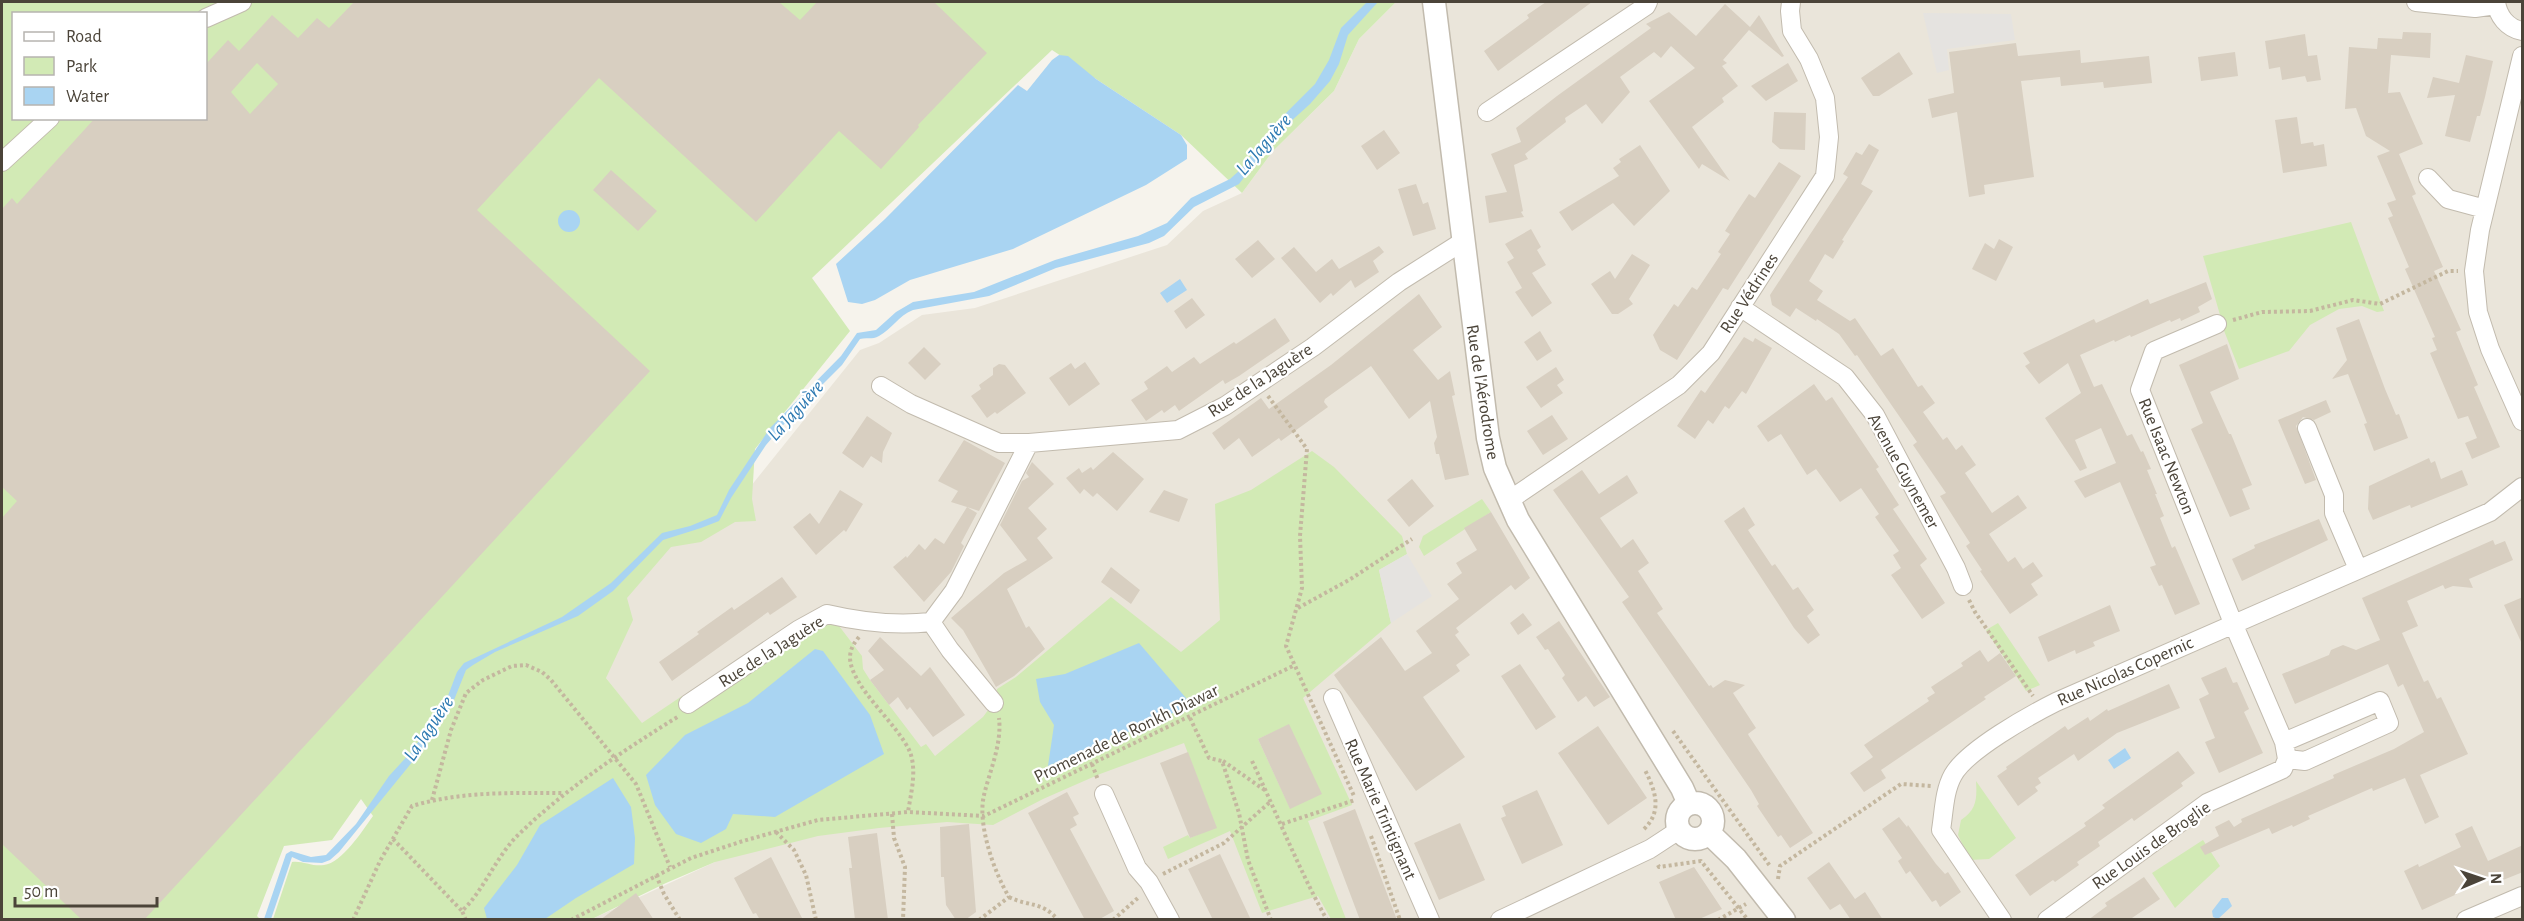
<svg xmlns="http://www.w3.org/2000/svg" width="2524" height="921" font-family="'Alegreya Sans',sans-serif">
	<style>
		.residential { fill: #eae5da }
		.green { fill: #d2eab5; fill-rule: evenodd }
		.parking { fill: #e5e3e0 }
		.water { fill: #a9d4f2 }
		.building { fill: #d8cfc1; fill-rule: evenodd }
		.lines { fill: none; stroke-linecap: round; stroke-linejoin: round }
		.minor-casing { stroke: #c2bbae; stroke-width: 20 }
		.tertiary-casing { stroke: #c2bbae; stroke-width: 25 }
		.path { stroke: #c4b79f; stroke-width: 4; stroke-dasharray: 3 3; stroke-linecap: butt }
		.minor { stroke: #fff; stroke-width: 18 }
		.tertiary { stroke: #fff; stroke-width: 22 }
		.labels { text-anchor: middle; stroke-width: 4.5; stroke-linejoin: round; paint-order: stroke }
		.street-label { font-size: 18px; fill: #4b4439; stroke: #fff }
		.water-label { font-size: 20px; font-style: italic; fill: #2e7ab2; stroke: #fff }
	</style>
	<rect width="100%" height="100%" fill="#f6f3ec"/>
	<!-- residential -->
	<path class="residential" d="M1396,2H2522V919H592L715,862L642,724L606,678L621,596L668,542L719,526L860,350L879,343L922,315L975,308L1167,245L1203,211L1242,193L1273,151L1334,91L1359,39Z"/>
	<!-- green -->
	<path class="green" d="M2,2H1396L1359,39L1334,91L1273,151L1242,193L1181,135L1052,50L812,278L850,331L755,449L752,499L756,521L735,522L701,542L671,547L627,598L633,620L606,678L642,723L682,696L694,710L813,628L836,622L862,656L863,669L870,680L921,747L926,744L935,756L983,717L997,698V689L1016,677L1111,597L1181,652L1220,620L1215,504L1251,490L1312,451L1334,467L1402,536L1407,554L1379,570L1391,623L1303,698L1352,805L1308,821L1346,919H1331L1318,896L1262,913L1230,831L1168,859L1163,847L1188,835L1190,838L1216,827L1184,743L1100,774L1043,799L993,825L947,822L879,828L818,836L715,862L666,883L592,919H273L292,862C301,860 313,867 324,865C342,863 363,830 373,816L361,799L332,840L284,846L257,916L260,919L2,920ZM14,14H206V118H14ZM1289,725L1290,808L1258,739Z
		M2351,222L2384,311L2377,312L2362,306L2339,309L2310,325L2289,351L2239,369L2223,328L2217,324L2220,315L2203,256Z
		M1482,499L1491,512L1424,556L1419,547L1423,536Z
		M1998,623L2040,685L2026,691L1986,630Z
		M1976,781L2016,838L1989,859L1970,860L1958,835L1961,820C1977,810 1977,798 1976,781Z
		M2203,840L2220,866L2175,908L2152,873Z"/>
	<!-- parking -->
	<path class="parking" d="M1923,13L2011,14L2015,40L1947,49L1949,70L1937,73Z
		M1407,554L1432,596L1391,623L1379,570Z"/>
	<!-- water -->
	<path class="water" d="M1367,2H1378L1348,35L1339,64L1330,81L1310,104L1278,133L1239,184L1194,207L1164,236L1149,243L1056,268L989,296L913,310C898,316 892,329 879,336C872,340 866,337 860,339L842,365L792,415L766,445L731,498L719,521L701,528L663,540L613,591L578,616L495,652L473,665L466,670L452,705L422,750L339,852L330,860L322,863L303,862L292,857L271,919H264L286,854L291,851L311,857L326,855L356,824L389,776L412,751L446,701L457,672L464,663L562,617L611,583L662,533L690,526L717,515L729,490L770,428L841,356L857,333L876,330L896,312L913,302L974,292L1055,260L1138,236L1167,223L1191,198L1230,179L1241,169L1274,125L1315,84L1329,60L1341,28Z
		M1059,55L1068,56L1096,79L1181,135L1187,145V159L1146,185L1013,249L910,280L875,300L862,304L848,302L836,264L885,219L1018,85L1027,91L1052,60Z
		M558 221a11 11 0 1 1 22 0a11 11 0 1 1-22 0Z
		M1180,279L1187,290L1167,303L1160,293Z
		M1139,643L1192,705L1048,766L1054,725L1040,702L1036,679L1065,674Z
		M815,649L823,651L870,715L884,754L775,817L733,814L726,829L701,843L676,834L655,805L646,775L685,735L748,703Z
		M2125,748L2131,758L2114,769L2108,760Z
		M613,778L631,807L635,838L634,864L576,898L545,919H487L484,908L517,865L540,825Z
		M2222,898H2228L2232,906L2218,919L2213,917L2212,911Z"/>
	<!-- building -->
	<path class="building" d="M354,2H779L800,20L817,2H934L987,53L918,125L919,127L881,169L839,131L756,222L599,78L477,210L650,371L144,920H82L2,844V518L17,501L2,487V209L12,198L17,204L95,118H206V64L228,40L239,51L272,15L298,38L317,18L329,28ZM257,63L278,84L250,114L231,92Z
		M1546,2H1592L1498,71L1484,51L1529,18L1527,15Z
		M1725,4L1750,27L1759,15L1784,56L1782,57L1749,30L1723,60L1727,63L1722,66L1738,86L1722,98L1724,102L1692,127L1730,181L1702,164L1699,169L1649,101L1695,68L1671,46L1661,58L1654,52L1620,77L1630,92L1602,124L1586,104L1565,118L1566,122L1525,154L1528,159L1514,165L1523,211L1521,212L1524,217L1489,223L1485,196L1507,192L1491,154L1521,142L1516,128L1557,96L1651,28L1646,24L1669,12L1696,36Z
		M2403,32L2431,33L2430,58L2391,55L2388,93L2400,92L2423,144L2399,154L2416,194L2412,196L2443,267L2434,271L2461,330L2456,332L2478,385L2474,387L2500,447L2472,459L2465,443L2477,438L2468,416L2458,419L2430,353L2437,350L2432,338L2435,337L2405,269L2409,267L2388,218L2393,216L2387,203L2396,200L2377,156L2390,151L2366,136L2356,108L2345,109L2349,47L2377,49L2378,38L2402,39Z
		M2305,34L2308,56L2317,55L2321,80L2307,82L2305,76L2282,80L2280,67L2269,69L2265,41Z
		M2016,43L2018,56L2080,50L2081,63L2149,56L2152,83L2104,88L2103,82L2061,86L2060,77L2021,81L2034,177L1984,185L1985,194L1969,197L1957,112L1932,118L1928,99L1954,93L1949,52Z
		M1899,52L1913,74L1879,96H1873L1861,78Z
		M2235,52L2238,76L2201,81L2198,57Z
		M2466,55L2493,61L2485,97L2480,116H2477L2470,142L2445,136L2455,95L2427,98L2433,77L2459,83Z
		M1788,63L1798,81L1766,101L1751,86Z
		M1774,112L1806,113L1805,150L1780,149L1772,142Z
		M2297,117L2301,144L2313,142L2314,146L2324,144L2327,166L2283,173L2275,120Z
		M1384,130L1400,153L1377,170L1361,146Z
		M1869,144L1879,150L1861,184L1873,191L1842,240L1844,241L1833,259L1825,254L1809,281L1823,291L1817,300L1850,321L1855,318L1881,356L1893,348L1918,387L1922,385L1935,403L1923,412L1943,440L1947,437L1956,450L1962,445L1976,465L1965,473L1992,513L2018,495L2027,508L1989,534L2008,562L2015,557L2023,569L2033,562L2043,576L2031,584L2038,595L2010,614L1980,571L1982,570L1966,546L1970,543L1940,496L1946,493L1913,445L1917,442L1857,355L1855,356L1839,334L1817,319L1816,321L1796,308L1790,317L1772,305L1770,295L1848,177L1843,174L1856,152L1862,155Z
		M1640,145L1670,191L1634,226L1613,203L1572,231L1559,212L1619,176L1613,168L1621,162L1619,159Z
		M1779,162L1801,176L1728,290L1723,288L1677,360L1660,350L1653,335L1674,304L1678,307L1692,287L1697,290L1721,254L1718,252L1730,234L1725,231L1737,212L1749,194L1755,198Z
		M611,170L657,211L638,231L593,190Z
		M1416,184L1423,204L1428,202L1436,229L1413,236L1398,189Z
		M1531,229L1541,247L1537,250L1546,265L1532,273L1552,303L1532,317L1515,292L1522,288L1507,262L1514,258L1505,244Z
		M1999,239L2013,247L1996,281L1972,269L1985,243L1994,249Z
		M1258,240L1275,259L1252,278L1235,259Z
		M1379,246L1384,252L1373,261L1379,272L1355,288L1351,280L1333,296L1331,293L1320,303L1281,258L1294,247L1316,272L1332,259L1339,269Z
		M1632,254L1650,265L1629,299L1633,304L1618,314H1612L1591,284L1610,271L1615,279Z
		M2206,282L2212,299L2198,307L2200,312L2181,321L2180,318L2171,322L2170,320L2131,337L2130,335L2115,342L2114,340L2080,355L2094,387L2102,384L2127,436L2132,434L2141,452L2143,451L2151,469L2147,470L2157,494H2155L2164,516L2160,518L2172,548L2175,546L2200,604L2175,615L2162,585L2159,586L2150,567L2156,565L2120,482L2085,498L2074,481L2116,463L2101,428L2075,440L2087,468L2080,471L2045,418L2081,393L2068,363L2039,384L2025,366L2030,363L2023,353L2094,319L2096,323L2148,299L2150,304Z
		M1419,294L1442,327L1413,350L1438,380L1450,371L1455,395L1452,396L1469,475L1445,480L1439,454H1436L1434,443L1437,437L1430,401L1409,419L1371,366L1325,399L1324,402L1328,407L1281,441L1279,438L1252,457L1239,438L1224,450L1212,433L1261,398L1269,409L1331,365Z
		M1192,298L1205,315L1186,329L1174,311Z
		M1275,318L1290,341L1239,376L1225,384L1223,380L1179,411L1175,405L1164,413L1162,410L1146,421L1131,400L1148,389L1144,382L1167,366L1172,372L1194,357L1200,364L1234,342L1236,344Z
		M2359,319L2385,389L2396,415L2399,414L2408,438L2374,451L2364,424L2367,423L2348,374L2332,379L2347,360L2336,328Z
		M1540,331L1552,351L1537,361L1524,342Z
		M1744,337L1753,342L1755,338L1772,348L1746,394L1742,391L1729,409L1725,406L1713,424L1708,420L1695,439L1677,426L1701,390L1705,393Z
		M2227,344L2239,379L2210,392L2229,434H2231L2252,485L2242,489L2250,509L2230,517L2191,429L2203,423L2179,365Z
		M924,347L941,364L925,380L908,363Z
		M1085,362L1100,384L1069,406L1049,378L1071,363L1075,369Z
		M999,364L1005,365L1026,393L997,414L995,412L987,418L971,396L981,389L979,385L993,375V368Z
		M1556,367L1564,380L1557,385L1563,393L1541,408L1526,387Z
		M1814,384L1826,401L1832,397L1879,467L1876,469L1899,505L1893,509L1927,559L1920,565L1945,603L1922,619L1891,575L1901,568L1893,555L1899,551L1875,517L1879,514L1861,488L1840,502L1816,469L1807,475L1781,434L1768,442L1757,426Z
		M2326,400L2331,412L2314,420L2303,417L2296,426L2316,480L2305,484L2278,420Z
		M1552,415L1568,439L1543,455L1527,431Z
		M867,416L892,433L883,452L882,463L871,456L863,468L842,453Z
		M964,440L1005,463L979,511L967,507L977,513L961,543L964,546L951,572L924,602L893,567L906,556L907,558L919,544L925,550L935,538L944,544L967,507L951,502L958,491L938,481Z
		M1113,452L1144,479L1117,511L1097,493L1093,497L1084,489L1080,494L1066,478L1079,468L1082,473L1091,467L1093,470Z
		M2429,458L2431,463L2435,461L2441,479L2462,470L2468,485L2411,508L2410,505L2373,520L2368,509L2369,486Z
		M1032,462L1054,484L1028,508L1047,529L1037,538L1053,558L1007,589L1026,628L1029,626L1045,649L1014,676L996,687L963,630L951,618L1004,573L1027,560L1000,525L1022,481L1029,477L1026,473Z
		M1582,470L1599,494L1627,475L1638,493L1600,518L1621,548L1633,539L1649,563L1638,571L1663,609L1657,613L1709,686L1711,685L1713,688L1725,680L1745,685L1733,693L1756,728L1748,734L1749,736L1813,833L1790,848L1781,835L1778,837L1757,806L1759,804L1751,790L1622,602L1629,597L1553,490Z
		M1412,479L1434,506L1409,527L1387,500Z
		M840,490L863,504L846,532L844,530L816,555L793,527L810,513L819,524Z
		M1164,490L1188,499L1179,522L1149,512Z
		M1744,507L1755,525L1748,530L1772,566L1775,564L1793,590L1798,587L1814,610L1807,616L1820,635L1808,644L1794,628L1724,521Z
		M1491,512L1530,578L1515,590L1511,585L1456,628L1459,632L1455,635L1470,655L1456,665L1460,671L1423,697L1465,757L1416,791L1334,675L1381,637L1405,671L1432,653L1416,631L1459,599L1447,584L1462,573L1456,563L1477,550L1464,528Z
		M2319,519L2328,540L2242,581L2232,559L2255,548L2254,545Z
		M2493,540L2495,545L2505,541L2513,560L2469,579L2473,588L2453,586L2445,589L2443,585L2407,601L2418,626L2402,633L2424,682L2428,680L2437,699L2441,697L2468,754L2420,775L2439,817L2425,824L2405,778L2373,791L2372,788L2308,816L2310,819L2293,827L2292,825L2272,834L2269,828L2205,855L2200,847L2219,836L2215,827L2229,820L2234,827L2242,822L2241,819L2334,778L2333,775L2394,749L2424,732L2403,684L2398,687L2388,664L2295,704L2282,674L2329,655L2331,650L2343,645L2356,650L2380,640L2362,598Z
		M1111,567L1140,590L1131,604L1101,582Z
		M782,577L797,597L770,615L768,612L672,681L659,662L699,634L697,632L732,607L734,610Z
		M2523,597V646L2504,605Z
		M2110,605L2120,631L2093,642L2095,646L2076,654L2075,650L2048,662L2038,637Z
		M1523,613L1532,625L1518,635L1510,623Z
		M1559,621L1610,697L1594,707L1586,696L1578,702L1562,678L1565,675L1548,649L1545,650L1536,637Z
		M880,637L921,676L930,667L965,715L933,737L910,707L907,710L898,697L889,705L870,680L884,670L868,651Z
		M1980,650L1988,662L2000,653L2016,676L1984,697L1986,699L1881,770L1886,778L1864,792L1850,773L1873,757L1864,745L1929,701L1927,698L1935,693L1931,687L1963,666L1961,663Z
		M1520,664L1556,717L1536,730L1501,676Z
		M2226,667L2233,683L2237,682L2249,709L2244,712L2263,753L2219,773L2205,742L2215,738L2199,699L2209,694L2201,678Z
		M2169,684L2180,708L2117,733L2078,761L2074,754L2038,778L2041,783L2035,787L2038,791L2018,806L1997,776L2007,769L2006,767L2065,726L2068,730L2088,717L2090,721L2107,709L2108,711Z
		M1289,724L1322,794L1290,809L1258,739Z
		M1598,726L1647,798L1608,825L1558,753Z
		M2178,751L2195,773L2181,783L2183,786L2134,821L2132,818L2098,842L2100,846L2077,862L2079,865L2055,882L2053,880L2030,896L2015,875L2086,826L2084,823L2105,808L2102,805Z
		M1188,752L1217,828L1190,838L1160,763Z
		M1537,790L1563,845L1522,864L1501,818L1506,816L1502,806Z
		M1067,792L1079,814L1073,817L1077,825L1070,829L1114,911L1098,920H1085L1028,813Z
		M1355,809L1397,920H1360L1323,822Z
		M1899,817L1907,827L1908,825L1936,864L1945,874L1948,872L1961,892L1940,907L1936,900L1932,902L1910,871L1906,874L1898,861L1902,858L1882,829Z
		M1460,823L1485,880L1439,900L1414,843Z
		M969,824L976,912L965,920H956L946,905L944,877H941L940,827Z
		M2472,826L2488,861L2523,845V872L2498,882L2489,876L2456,891L2457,894L2422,910L2404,871L2418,864L2419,867L2461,847L2455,834Z
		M877,833L888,920H855L849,868H852L848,837Z
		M1220,854L1251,920H1213L1188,869Z
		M771,857L803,920H760L756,913L753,914L734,878Z
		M1829,862L1855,899L1865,892L1883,920H1851L1840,904L1830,910L1807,878Z
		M1694,867L1722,909L1697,920H1676L1659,882Z
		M2144,877L2160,899L2129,920H2088L2107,906L2105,903Z
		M636,893L654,920H600Z"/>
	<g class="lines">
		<!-- minor casing -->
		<g class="minor-casing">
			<path id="minor" d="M2416,2L2475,8L2496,5
				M2496,2C2498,16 2507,28 2522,31
				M206,18L242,2
				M2522,56L2480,230L2474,271L2478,312L2490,349L2522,421
				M1487,112L1646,6L1648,2
				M2,162L50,118
				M2428,178L2448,199L2485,209
				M1740,307L1845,377L1875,415L1956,568L1963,586
				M881,386L911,404L999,443H1029
				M2307,428L2334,495V513L2358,569
				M1508,501L1679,385L1711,353L1825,176L1829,137L1825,98L1809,59L1792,31L1790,11L1791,2
				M931,622L950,650L994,703
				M1333,698L1430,920
				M688,704L798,630L827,614C861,622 896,626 931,622L954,591L1029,443L1178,430L1225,406L1313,347L1399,282L1462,242
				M2284,742L2380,701L2389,723L2305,761L2287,759
				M1104,794L1137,868L1149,882L1170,920
				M1500,920L1650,849L1679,830
				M2002,920L1941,830C1944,812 1944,791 1953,775C1967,750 2030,715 2056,702L2490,512L2522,487
				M2047,920L2207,803L2283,769L2287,759L2284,742L2233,623L2140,390L2154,351L2217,324
				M2466,920L2522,896"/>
		</g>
		<!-- tertiary casing -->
		<g class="tertiary-casing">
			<path id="tertiary" d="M1434,2L1488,438L1495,468L1518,520L1682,788L1689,804
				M1677 821a18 18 0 1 1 36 0a18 18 0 1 1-36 0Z
				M1709,833L1736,859L1784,920"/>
		</g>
		<!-- path -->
		<path class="path" d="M2233,320L2262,312L2310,311L2353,300L2380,304L2448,271H2458
			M1268,396L1307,449L1300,536L1302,588L1286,646L1354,796
			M1969,600L1975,612L2033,696
			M1298,608L1349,580L1412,539
			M859,637C854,643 850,649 850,658C851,687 898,724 910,752C917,771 911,793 908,812
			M1190,718L1209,758L1222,761L1239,813L1248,860L1271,920
			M1673,731L1770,866
			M1223,761L1266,791
			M1252,761C1277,814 1298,868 1327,920
			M1092,764L1098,780
			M432,800L451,730L466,693L483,680L512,666L526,665L542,672L551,680L636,784L670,867
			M892,814L894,838L905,867L903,920
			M1282,824L1355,800
			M1644,829C1663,811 1655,790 1645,770
			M776,832L794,850L806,875L816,920
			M1371,836L1400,920
			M393,839L462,911
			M1658,865L1659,867L1701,861L1748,920
			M1163,874L1224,843L1271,801
			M656,875L664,894L680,920
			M1778,879L1780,866L1901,784L1932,786
			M1009,897C1029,907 1042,901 1058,920
			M353,920L380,861L412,806C462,791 512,793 563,793
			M466,920L462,911C484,890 495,859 516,837C565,789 621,752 679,716
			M571,920L691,858L743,841L818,820L908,812L984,816L1293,666
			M979,920L1009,897C994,872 977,824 984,795C990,770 1002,744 999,718
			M1113,920L1139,897
			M1718,920L1746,904"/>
		<!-- minor -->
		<use href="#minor" class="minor"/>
		<!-- tertiary -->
		<use href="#tertiary" class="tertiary"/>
	</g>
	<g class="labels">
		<!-- street labels -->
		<g class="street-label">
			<text transform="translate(1749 293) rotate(-57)" y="6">Rue Védrines</text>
			<text transform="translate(1260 380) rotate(-33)" y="6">Rue de la Jaguère</text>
			<text transform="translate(1483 392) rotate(81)" y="6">Rue de l'Aérodrome</text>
			<text transform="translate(2167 456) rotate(68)" y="6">Rue Isaac Newton</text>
			<text transform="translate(1904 471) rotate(61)" y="6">Avenue Guynemer</text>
			<text transform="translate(771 651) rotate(-32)" y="6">Rue de la Jaguère</text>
			<text transform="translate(2125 671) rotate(-24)" y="6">Rue Nicolas Copernic</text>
			<text transform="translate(1126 733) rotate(-26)" y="6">Promenade de Ronkh Diawar</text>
			<text transform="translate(1381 809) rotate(66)" y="6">Rue Marie Trintignant</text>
			<text transform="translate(2151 845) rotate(-35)" y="6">Rue Louis de Broglie</text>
		</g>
		<!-- water labels -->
		<g class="water-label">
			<text transform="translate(1263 144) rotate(-49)" y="7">La Jaguère</text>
			<text transform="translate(795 410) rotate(-48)" y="7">La Jaguère</text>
			<text transform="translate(428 728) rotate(-56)" y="7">La Jaguère</text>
		</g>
	</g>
	<!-- border -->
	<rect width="2524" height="921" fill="none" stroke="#4b4439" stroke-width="6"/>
	<!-- legend -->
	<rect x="12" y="12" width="195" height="108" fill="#ffffff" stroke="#b7b4b0" stroke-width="1.5"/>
	<rect x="24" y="32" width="30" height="9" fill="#ffffff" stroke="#b7b4b0" stroke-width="1.5"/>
	<text x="66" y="42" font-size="18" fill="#4b4439">Road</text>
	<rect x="24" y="57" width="30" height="18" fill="#d2eab5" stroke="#b7b4b0" stroke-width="1.5"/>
	<text x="66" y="72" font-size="18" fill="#4b4439">Park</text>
	<rect x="24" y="87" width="30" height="18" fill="#a9d4f2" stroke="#b7b4b0" stroke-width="1.5"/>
	<text x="66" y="102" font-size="18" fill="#4b4439">Water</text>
	<!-- north arrow -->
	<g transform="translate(2482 879) rotate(88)" stroke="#ffffff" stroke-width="4.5" paint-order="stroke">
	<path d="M0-4.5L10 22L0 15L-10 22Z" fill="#4b4439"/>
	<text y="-9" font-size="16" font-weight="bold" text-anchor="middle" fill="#4b4439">N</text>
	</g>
	<!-- scale -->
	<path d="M15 897v9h142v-9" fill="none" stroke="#4b4439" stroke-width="3"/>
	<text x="24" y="897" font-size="18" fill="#4b4439" stroke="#ffffff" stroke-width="4.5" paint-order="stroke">50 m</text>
</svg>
